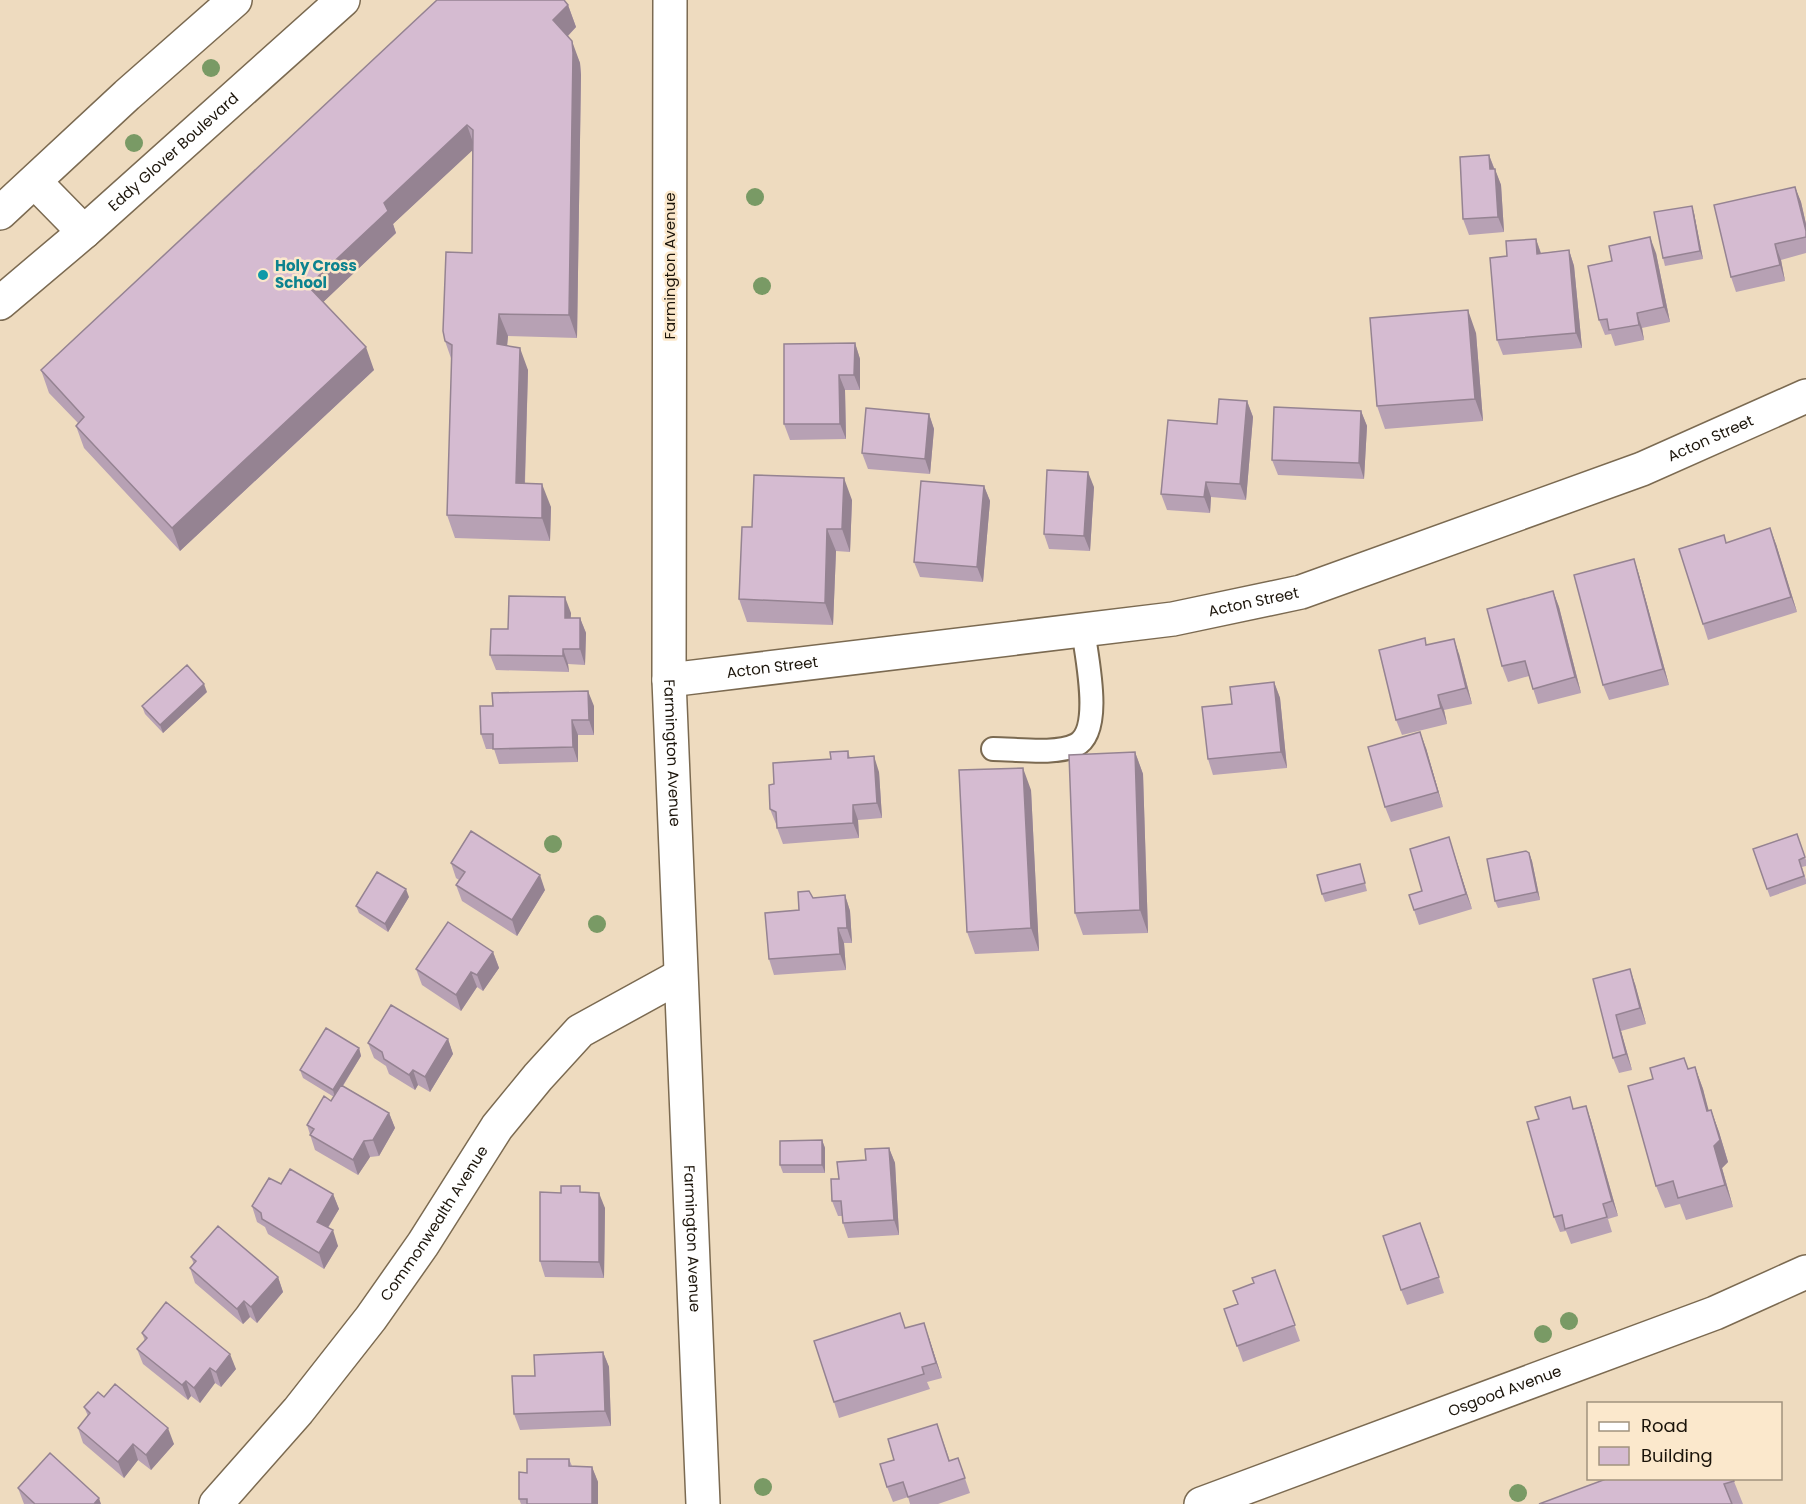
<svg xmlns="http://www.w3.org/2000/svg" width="1806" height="1504" font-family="Poppins,sans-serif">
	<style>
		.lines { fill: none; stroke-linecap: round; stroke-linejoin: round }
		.lane-casing { stroke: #7b6a51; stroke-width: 26 }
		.street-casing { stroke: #7b6a51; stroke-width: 36 }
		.secondary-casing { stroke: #7b6a51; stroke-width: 36 }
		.lane { stroke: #fff; stroke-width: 22 }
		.street { stroke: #fff; stroke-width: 33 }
		.secondary { stroke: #fff; stroke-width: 33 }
		.tree { fill: #799a65 }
		.wall { fill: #b7a1b4 }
		.shaded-wall { fill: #958392 }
		.building { fill: #d5bbd1; stroke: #958392; stroke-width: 1.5 }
		.culture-dot { fill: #0f9aa8; stroke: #fbe8cc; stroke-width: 2 }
		.labels { text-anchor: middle; stroke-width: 5; stroke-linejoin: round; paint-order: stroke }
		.street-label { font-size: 15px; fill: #1b140a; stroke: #fbe8cc }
		.culture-label { font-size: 15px; font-weight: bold; fill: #0d838f; stroke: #fbe8cc; text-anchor: start }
	</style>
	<rect width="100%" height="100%" fill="#eedbbf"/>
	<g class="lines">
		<!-- lane casing -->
		<g class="lane-casing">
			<path id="lane" d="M993,749C1016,749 1056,755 1076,745C1104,731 1086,655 1083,629"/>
		</g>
		<!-- street casing -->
		<g class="street-casing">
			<g id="street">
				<path id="s1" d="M669,680L1173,619L1301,592L1642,469L1806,396"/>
				<path id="s2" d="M216,1504L298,1411L371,1318L423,1244L497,1127L538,1077L580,1031L680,976"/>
			</g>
		</g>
		<!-- secondary casing -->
		<g class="secondary-casing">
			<g id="secondary">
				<path id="s3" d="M670,0L669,680L703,1504"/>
				<path d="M35,182L84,232"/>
				<path d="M0,213L127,95L235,0"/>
				<path id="s4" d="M0,303L84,232L343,0"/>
				<path id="s5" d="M1201,1504L1715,1313L1806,1272"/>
			</g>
		</g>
		<!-- lane -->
		<use href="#lane" class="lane"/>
		<!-- street -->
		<use href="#street" class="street"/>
		<!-- secondary -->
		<use href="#secondary" class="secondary"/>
	</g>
	<!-- trees -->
	<g class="tree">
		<circle cx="211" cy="68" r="9"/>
		<circle cx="134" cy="143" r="9"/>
		<circle cx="755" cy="197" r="9"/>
		<circle cx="762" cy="286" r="9"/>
		<circle cx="553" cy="844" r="9"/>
		<circle cx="597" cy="924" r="9"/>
		<circle cx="1569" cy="1321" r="9"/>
		<circle cx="1543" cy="1334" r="9"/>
		<circle cx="763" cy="1487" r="9"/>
		<circle cx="1518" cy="1493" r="9"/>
	</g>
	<!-- wall -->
	<path class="wall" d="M568,5L576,27L568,36L580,63L581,75L577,338L508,336L507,346L528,370L525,484L551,507L550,541L455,538L447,515L452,361L445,341L472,253V150L393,224L396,233L323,302L374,370L180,551L84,448L76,426L78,423L49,393L41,370Z
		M1489,155L1501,185L1504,232L1469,235L1463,219Z
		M1795,187L1801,202L1806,224V253L1781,260L1785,281L1736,292L1731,277Z
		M1694,213L1703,259L1665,266L1663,258Z
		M1536,239L1541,253L1569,250L1574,266L1582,348L1503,355L1497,340L1507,256Z
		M1656,253L1670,322L1642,328L1644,340L1615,346L1611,334L1605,335L1599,320Z
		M1476,333L1483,421L1385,429L1377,406Z
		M855,343L860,359V390H845L846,439L790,440L784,424Z
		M1247,401L1253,417L1246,500L1211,497L1210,513L1167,510L1161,494L1217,424Z
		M1361,411L1367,426L1364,479L1278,475L1272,460Z
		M929,414L934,429L930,474L868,469L862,453Z
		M984,486L990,501L983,582L920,577L914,562Z
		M1094,487L1090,551L1049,549L1044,534Z
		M852,500L850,552L836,551L833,625L747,622L739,599L752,527Z
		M1727,543L1776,544L1797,612L1708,640L1703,624Z
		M1634,559L1639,575L1669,685L1609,700L1603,685Z
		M1553,591L1559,607L1581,693L1538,704L1529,676L1508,682L1502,666Z
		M571,613L570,618H580L586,633L585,665L568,664L569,672L496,670L490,655L508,629Z
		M1427,645L1459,654L1472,704L1444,710L1447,724L1402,735L1396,720Z
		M1274,682L1280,698L1287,768L1213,775L1208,759L1232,704Z
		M207,692L163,733L145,714L142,706Z
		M594,706V735H578V762L499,764L494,749H486L481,734Z
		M1426,748L1443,807L1391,822L1385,807Z
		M848,751L850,758L879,772L882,818L858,820L859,838L783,844L777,828V825L776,824L770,809L831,759Z
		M1135,752L1143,774L1148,933L1083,935L1075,913Z
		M1031,790L1039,951L975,954L967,932Z
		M1797,834L1806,860V866L1802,867L1806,880V884L1770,897L1753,849Z
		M1454,853L1472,909L1419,925L1414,910L1422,891Z
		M1529,853L1532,861L1540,900L1498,908L1495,901Z
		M451,863L545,890L517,936L462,901L456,885L459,880L456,878Z
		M1360,864L1367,891L1325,902L1322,894Z
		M845,895L850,911L852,943H844L846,970L774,975L769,959L799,910L813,898Z
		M409,897L388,932L359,913L356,906Z
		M493,952L499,968L483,991L477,987L461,1011L422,985L416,969Z
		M1593,979L1635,984L1646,1024L1621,1031L1632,1070L1619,1073L1613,1058Z
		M448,1039L453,1054L430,1092L418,1085L415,1090L389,1074L386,1066L374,1058L368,1043Z
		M359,1048L361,1056L343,1086L389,1113L395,1128L379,1156L370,1157L358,1175L315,1150L307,1125L331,1101L334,1097L303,1078L300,1070Z
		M1695,1067L1703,1089L1708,1111L1711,1110L1719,1132L1728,1162L1722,1168L1733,1207L1686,1220L1680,1204L1665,1208L1656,1186L1688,1069Z
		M1586,1106L1591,1121L1618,1216L1608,1219L1612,1232L1571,1244L1566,1231L1560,1232L1554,1217L1574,1109Z
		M822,1140L825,1148V1173H783L780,1165Z
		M889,1148L895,1163L899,1235L848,1238L843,1223L842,1216H838L832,1201L839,1179L866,1160Z
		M281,1184L333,1194L339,1209L328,1228L338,1246L324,1269L268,1234L265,1227L257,1222L252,1206Z
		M582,1192L605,1208L604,1278L545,1277L540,1261Z
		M1426,1238L1444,1293L1407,1305L1401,1290Z
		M191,1257L278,1277L283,1292L257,1323L250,1317L243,1324L195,1283L190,1268L194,1264Z
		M1275,1270L1300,1341L1243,1362L1224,1309L1238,1304L1254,1283Z
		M905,1328L929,1338L942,1378L927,1382L930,1389L839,1418L834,1402Z
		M142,1333L236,1369L221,1387L215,1383L200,1403L191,1396L188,1400L143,1364L137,1349L145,1341Z
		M603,1352L609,1367L611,1426L520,1430L514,1414L535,1376Z
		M104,1397L174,1444L151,1470L138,1460L124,1478L83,1443L78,1428L88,1416L84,1407Z
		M937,1424L950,1461L958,1458L970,1493L938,1504H910L908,1497L893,1502L887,1487L894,1460Z
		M569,1459L572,1466L592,1467L598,1482V1504H521L519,1499L527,1473Z
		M1733,1479L1743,1504H1539Z
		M18,1488L101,1504H24Z"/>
	<!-- shaded-wall -->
	<path class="shaded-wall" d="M568,5L576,27L561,43L553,20Z
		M572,41L580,63L581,75L577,338L569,315Z
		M467,125L475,148L393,224L396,233L316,309L308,286L384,203Z
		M1489,155L1495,171L1490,169Z
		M1495,169L1501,185L1504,232L1498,217Z
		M1795,187L1801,202L1806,224V231Z
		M1692,206L1694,213L1703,259L1700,251Z
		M1650,237L1656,253L1670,322L1664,307Z
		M1536,239L1541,254H1537Z
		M1775,244L1781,260L1785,281L1780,265Z
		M1569,250L1574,266L1582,348L1576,333Z
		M1468,310L1476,333L1483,421L1475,399Z
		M1637,313L1642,328L1644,340L1639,325Z
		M499,314L508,336L505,367L497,344Z
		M855,343L860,359V390L854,375Z
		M366,347L374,370L180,551L172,528Z
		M520,348L528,370L524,506L516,483Z
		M839,375L845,390L846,439L840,424Z
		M1247,401L1253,417L1246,500L1240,484Z
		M1361,411L1367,426L1364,479L1359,463Z
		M929,414L934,429L930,474L925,459Z
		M1088,472L1094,487L1090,551L1084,536Z
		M844,478L852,500L850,552L842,529Z
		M1206,482L1211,497L1210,513L1204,497Z
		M542,484L551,507L550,541L542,518Z
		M984,486L990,501L983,582L977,567Z
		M1770,528L1776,544L1797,612L1791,597Z
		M827,529L836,551L833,625L825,603Z
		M1634,559L1639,575L1669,685L1663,669Z
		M1553,591L1559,607L1581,693L1575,677Z
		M565,597L571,613L570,633L565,618Z
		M580,618L586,633L585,665L580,649Z
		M1454,639L1459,654L1472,704L1466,688Z
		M563,649L568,664L569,672L563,656Z
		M1274,682L1280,698L1287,768L1281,752Z
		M204,684L207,692L163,733L160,725Z
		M588,691L594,706V735L589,720Z
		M1438,695L1444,710L1447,724L1441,708Z
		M572,720L578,735V762L573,747Z
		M1420,732L1426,748L1443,807L1438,792Z
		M1135,752L1143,774L1148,933L1140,910Z
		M874,756L879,772L882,818L877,803Z
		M1023,768L1031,790L1039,951L1031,928Z
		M853,805L858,820L859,838L853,823Z
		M1449,837L1454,853L1472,909L1466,894Z
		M1529,853L1532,861L1540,900L1537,892Z
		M540,875L545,890L517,936L512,920Z
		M406,889L409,897L388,932L385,924Z
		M845,895L850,911L852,943L847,928Z
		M838,928L844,943L846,970L840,954Z
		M493,952L499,968L483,991L477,975Z
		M1630,969L1635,984L1646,1024L1640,1008Z
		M471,972L477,987L461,1011L456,995Z
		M1616,1015L1621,1031L1632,1070L1626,1054Z
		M448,1039L453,1054L430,1092L425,1077Z
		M359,1048L361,1056L335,1098L333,1090Z
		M1695,1067L1703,1089L1715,1134L1707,1111Z
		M413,1070L418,1085L415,1090L409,1075Z
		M1586,1106L1591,1121L1618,1216L1612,1201Z
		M1711,1110L1719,1132L1728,1162L1722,1168L1733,1207L1725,1185L1714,1146Z
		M389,1113L395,1128L379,1156L373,1140Z
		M822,1140L825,1148V1173L822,1165Z
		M364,1141L370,1157L358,1175L353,1160Z
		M889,1148L895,1163L899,1235L894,1220Z
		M599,1193L605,1208L604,1278L599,1262Z
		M333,1194L339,1209L322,1237L317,1222Z
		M333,1230L338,1246L324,1269L319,1253Z
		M278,1277L283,1292L257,1323L251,1307Z
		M244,1301L250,1317L243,1324L237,1309Z
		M924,1323L929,1338L942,1378L936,1363Z
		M603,1352L609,1367L611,1426L605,1411Z
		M230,1354L236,1369L221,1387L216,1372Z
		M210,1368L215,1383L200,1403L194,1388Z
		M186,1381L191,1396L188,1400L182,1385Z
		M168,1428L174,1444L151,1470L146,1455Z
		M133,1444L138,1460L124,1478L118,1462Z
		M592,1467L598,1482V1504H592Z
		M99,1498L101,1504H94Z"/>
	<!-- building -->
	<path class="building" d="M437,0H564L568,5L553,20L572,41L573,53L569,315L499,314L497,344L520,348L516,483L542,484V518L447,515L452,345L445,341L443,331L446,252L472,253L473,130L467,125L384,203L388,211L308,286L366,347L172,528L76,426L84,417L41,370Z
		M1489,155L1490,169H1495L1498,217L1463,219L1460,157Z
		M1795,187L1806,231V237L1775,244L1780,265L1731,277L1714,205Z
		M1692,206L1700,251L1663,258L1654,212Z
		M1650,237L1664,307L1637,313L1639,325L1609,330L1607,319L1599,320L1588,266L1612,261L1609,246Z
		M1536,239L1537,254L1569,250L1576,333L1497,340L1490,258L1507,256L1506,241Z
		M1468,310L1475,399L1377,406L1370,318Z
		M855,343L854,375H839L840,424H784V344Z
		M1219,399L1247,401L1240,484L1206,482L1204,497L1161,494L1168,420L1217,424Z
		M1274,407L1361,411L1359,463L1272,460Z
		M866,408L929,414L925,459L862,453Z
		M1047,470L1088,472L1084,536L1044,534Z
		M754,475L844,478L842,529H827L825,603L739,599L742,527H752Z
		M921,481L984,486L977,567L914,562Z
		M1770,528L1791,597L1703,624L1679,549L1724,535L1726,543Z
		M1634,559L1663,669L1603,685L1574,575Z
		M1553,591L1575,677L1533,689L1525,661L1502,666L1487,609Z
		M509,596L565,597V618H580V649H563V656L490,655L491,629H508Z
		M1425,638L1426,645L1454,639L1466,688L1438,695L1441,708L1396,720L1379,650Z
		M187,665L204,684L160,725L142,706Z
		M1274,682L1281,752L1208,759L1202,707L1232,704L1230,687Z
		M588,691L589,720H572L573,747L493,749V734H481L480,706H493L492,693Z
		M1420,732L1438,792L1385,807L1368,747Z
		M848,751V758L874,756L877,803L853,805V823L777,828L776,812L770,809L769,785L774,784L773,763L831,759L830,752Z
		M1135,752L1140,910L1075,913L1069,755Z
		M1023,768L1031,928L967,932L959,770Z
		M471,831L540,875L512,920L456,885L465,872L451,863Z
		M1797,834L1805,857L1799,860L1804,876L1767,889L1753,849Z
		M1449,837L1466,894L1414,910L1409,895L1422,891L1410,849Z
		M1526,851L1529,853L1537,892L1495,901L1487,859Z
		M1360,864L1365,883L1322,894L1317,875Z
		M377,872L406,889L385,924L356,906Z
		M809,891L813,898L845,895L847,928H838L840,954L769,959L765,913L799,910L798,892Z
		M448,922L493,952L477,975L471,972L456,995L416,969Z
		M1630,969L1640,1008L1616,1015L1626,1054L1613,1058L1593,979Z
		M391,1005L448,1039L425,1077L413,1070L409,1075L384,1059L382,1052L368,1043Z
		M326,1028L359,1048L333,1090L300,1070Z
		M1684,1058L1688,1069L1695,1067L1707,1111L1711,1110L1720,1140L1714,1146L1725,1185L1678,1198L1673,1181L1656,1186L1628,1086L1653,1079L1650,1068Z
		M341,1085L389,1113L373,1140L364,1141L353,1160L310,1135L314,1129L307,1125L324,1096L331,1101Z
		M1570,1097L1573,1109L1586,1106L1612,1201L1603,1204L1607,1217L1565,1229L1562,1215L1554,1217L1527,1122L1539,1119L1535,1107Z
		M822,1140V1165H780V1141Z
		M889,1148L894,1220L843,1223L841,1201H832L831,1179H839L837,1162L866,1160L865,1149Z
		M290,1169L333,1194L317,1222L333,1230L319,1253L262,1219L261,1213L252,1206L269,1178L281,1184Z
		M561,1186H580V1192L599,1193V1262L540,1261V1192L561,1193Z
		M1420,1223L1439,1277L1401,1290L1383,1236Z
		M218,1226L278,1277L251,1307L244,1301L237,1309L190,1268L196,1261L191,1257Z
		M1275,1270L1295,1325L1237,1346L1224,1309L1238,1304L1233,1291L1254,1283L1252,1278Z
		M166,1302L230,1354L216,1372L210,1368L194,1388L186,1381L182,1385L137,1349L147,1338L142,1333Z
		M900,1313L905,1328L924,1323L936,1363L922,1367L924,1374L834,1402L814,1341Z
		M603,1352L605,1411L514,1414L512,1376H535L534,1355Z
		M115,1384L168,1428L146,1455L133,1444L118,1462L78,1428L90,1413L84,1407L98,1392L104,1397Z
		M937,1424L949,1461L958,1458L965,1478L908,1497L903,1482L887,1487L880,1464L894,1460L888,1439Z
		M50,1453L99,1498L94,1504H35L18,1488Z
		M527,1459H569V1466L592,1467V1504H527V1499H519V1472L527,1473Z
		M1606,1479H1733L1734,1481L1724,1484L1732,1504H1539Z"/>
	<!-- markers -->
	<circle class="culture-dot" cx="263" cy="275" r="6"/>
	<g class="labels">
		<!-- street labels -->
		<g class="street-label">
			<text dy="5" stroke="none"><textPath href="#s4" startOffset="230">Eddy Glover Boulevard</textPath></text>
			<text transform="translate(670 266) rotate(-90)" y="5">Farmington Avenue</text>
			<text dy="5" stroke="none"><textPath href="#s1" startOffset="1076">Acton Street</textPath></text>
			<text dy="5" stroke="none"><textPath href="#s1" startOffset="590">Acton Street</textPath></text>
			<text dy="5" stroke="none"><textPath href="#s1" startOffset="104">Acton Street</textPath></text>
			<text dy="5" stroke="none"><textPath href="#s3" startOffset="753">Farmington Avenue</textPath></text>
			<text dy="5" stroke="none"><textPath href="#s2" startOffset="356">Commonwealth Avenue</textPath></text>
			<text dy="5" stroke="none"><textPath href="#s3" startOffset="1239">Farmington Avenue</textPath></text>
			<text dy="5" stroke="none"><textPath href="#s5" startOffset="324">Osgood Avenue</textPath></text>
		</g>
		<!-- culture labels -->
		<g class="culture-label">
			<text x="275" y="271">Holy Cross<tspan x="275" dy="17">School</tspan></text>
		</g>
	</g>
	<!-- legend -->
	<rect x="1587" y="1402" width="195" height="78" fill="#fbe8cc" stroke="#a1937e" stroke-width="1.5"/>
	<rect x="1599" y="1422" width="30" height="9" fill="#ffffff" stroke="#a1937e" stroke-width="1.5"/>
	<text x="1641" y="1432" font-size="18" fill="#1b140a">Road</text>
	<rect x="1599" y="1447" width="30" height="18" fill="#d5bbd1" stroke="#a1937e" stroke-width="1.5"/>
	<text x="1641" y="1462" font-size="18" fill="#1b140a">Building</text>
</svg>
